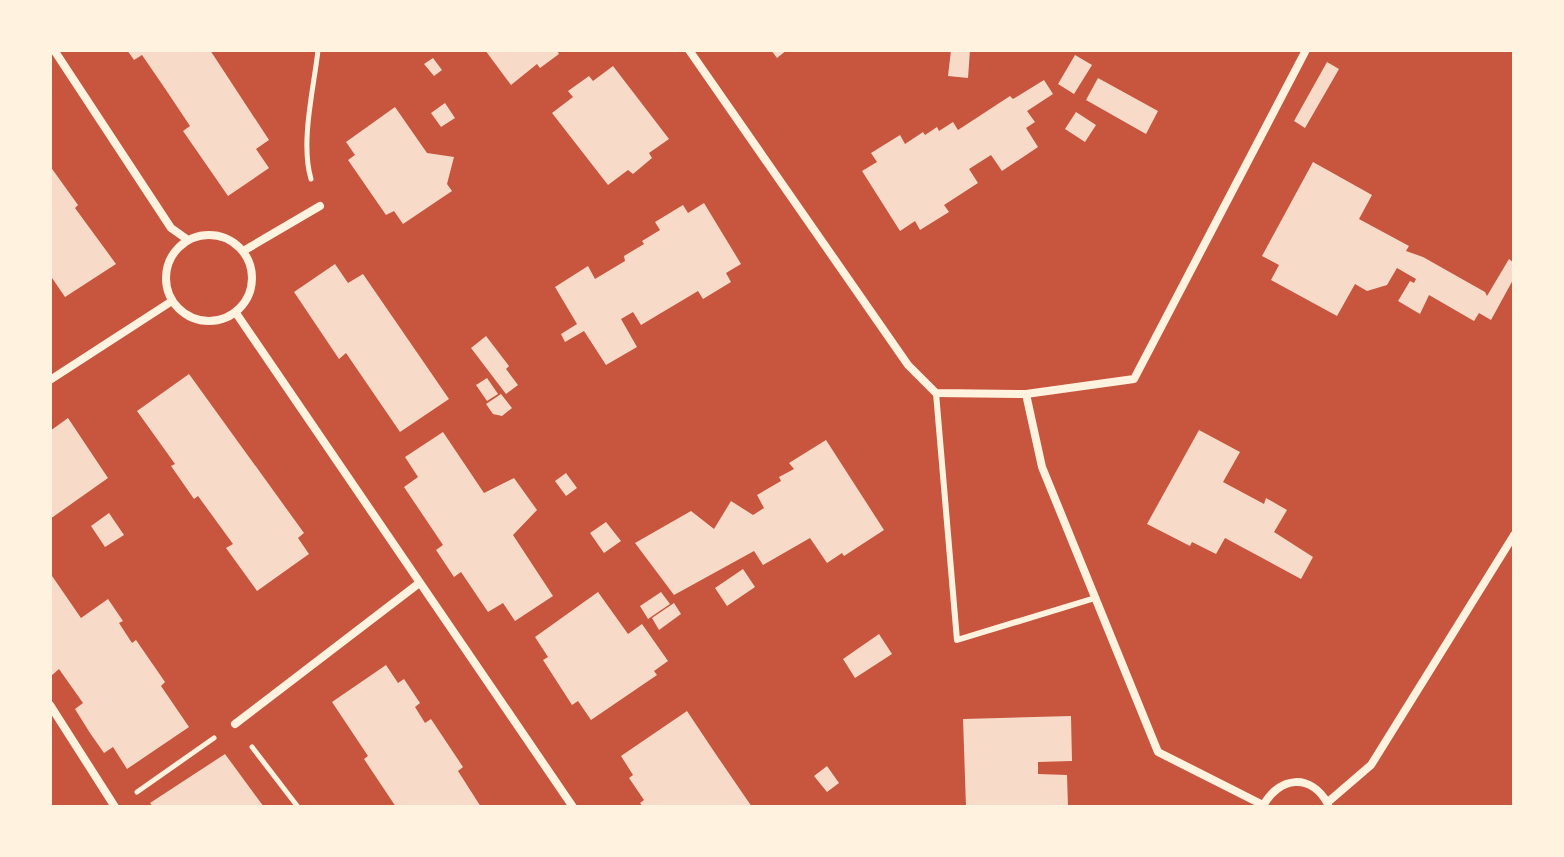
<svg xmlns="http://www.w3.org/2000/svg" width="1564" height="857" font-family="'Fira Sans Condensed',sans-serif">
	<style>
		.building { fill: #f7dbc8 }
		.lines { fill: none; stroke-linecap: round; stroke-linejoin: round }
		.path { stroke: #fff3e0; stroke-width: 5 }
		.service { stroke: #fff3e0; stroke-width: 6 }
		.minor { stroke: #fff3e0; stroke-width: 8 }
	</style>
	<rect width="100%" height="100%" fill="#c8553d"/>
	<!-- building -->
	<path class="building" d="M127,50H210L269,140L256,149L269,168L228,196L183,131L190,126L166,90L142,55L134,60Z
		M485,50H557L559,54L540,68L537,64L511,85Z
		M771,50H787L777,58Z
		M951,50H970L968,78L948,76Z
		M1075,55L1092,65L1074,94L1058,84Z
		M433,58L442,70L434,76L424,64Z
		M1327,62L1339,69L1305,128L1294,121Z
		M613,66L669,139L649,153L652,158L633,174L628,170L608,185L552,113L573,97L568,91L589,76L593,81Z
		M1098,78L1158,111L1146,134L1086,100Z
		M1044,80L1053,94L1027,111L1035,122L1026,128L1038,147L1002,171L991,155L969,169L978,183L944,205L949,212L920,230L915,221L900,231L862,171L877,162L871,153L900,135L905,144L923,132L925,135L937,127L939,131L953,122L958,130L1010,96L1013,99Z
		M445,103L455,118L441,127L431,113Z
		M395,107L427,153L454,157L447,184L452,191L403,224L394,211L386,215L348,160L355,155L346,142Z
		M1076,112L1096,125L1085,142L1065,129Z
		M1313,162L1372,195L1359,219L1409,246L1406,251L1423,257L1485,292L1487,296L1509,259L1514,263V278L1491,320L1479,313L1474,321L1429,295L1420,314L1398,301L1410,281L1414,283L1416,279L1397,268L1387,285L1367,291L1355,284L1337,316L1271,280L1279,265L1262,256Z
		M50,166L78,205L75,208L116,264L65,297L50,275Z
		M704,203L741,264L726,273L731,282L703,299L698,291L641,325L633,312L621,319L637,347L606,365L584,331L565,342L561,334L577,324L555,287L588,266L595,279L625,261L624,256L644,244L642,241L660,230L655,222L683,205L688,213Z
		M335,264L348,283L363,274L449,399L400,432L346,353L339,359L294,292Z
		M486,336L509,366L506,369L518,385L506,394L471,348Z
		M189,374L304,533L298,538L309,554L257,591L226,548L233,544L198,496L194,499L171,466L175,464L137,411Z
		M487,378L498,394L487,401L476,385Z
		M501,394L512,408L502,416L493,414L486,404Z
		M68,418L108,478L50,519V431Z
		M1199,430L1240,452L1223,482L1264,504L1266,498L1287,510L1274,532L1313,557L1301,579L1225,538L1216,554L1192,542L1190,546L1147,524Z
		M443,432L484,493L514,478L537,510L513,535L553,596L515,621L503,603L488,612L461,572L454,577L436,550L443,545L404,487L418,477L405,457Z
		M826,440L884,530L844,556L842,553L827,563L810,538L763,565L754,551L674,595L635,543L691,511L714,529L731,501L753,515L764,508L757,495L781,481L779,477L794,469L789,463Z
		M566,473L577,488L566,496L555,481Z
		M109,513L124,535L105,547L91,526Z
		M606,522L621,541L604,553L590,533Z
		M743,569L755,587L727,606L715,588Z
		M50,573L81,618L108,599L123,621L119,623L132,643L136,640L165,682L161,686L189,727L127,769L113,747L104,753L90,733L75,709L83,703L59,669L51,676L50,673Z
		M598,592L628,634L642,624L668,661L654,671L657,675L591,720L578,701L572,705L543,660L548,657L535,637Z
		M661,592L670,604L648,619L640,606Z
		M674,603L681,614L659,630L652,618Z
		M879,634L892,654L855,678L843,659Z
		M386,665L398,683L404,679L420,703L415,707L425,723L431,719L463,767L458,771L481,807H396L364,759L368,756L332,702Z
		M687,711L715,753L752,807H643L640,803L644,800L629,778L633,775L621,756Z
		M1071,716L1072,761L1038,762V774L1067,775L1068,807H966L963,719Z
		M225,754L264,807H153L150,803Z
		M827,766L839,783L827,792L814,776Z"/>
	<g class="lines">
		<!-- path -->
		<path class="path" d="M311,179C300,142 314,88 318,50
			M252,747L298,807
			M137,792L214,738"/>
		<!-- service -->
		<path class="service" d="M936,393L957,640L1095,598"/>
		<!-- minor -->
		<path class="minor" d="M54,50L171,228L188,240
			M689,50L908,365L936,393L1026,394L1134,379L1306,50
			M166 278a43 43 0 1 1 86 0a43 43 0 1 1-86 0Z
			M245,250L320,206
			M236,313L573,807
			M50,380L172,301
			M1026,394L1042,467L1158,752L1263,805
			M50,705L115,807
			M235,724L418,584
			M1328,802L1371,765L1514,535
			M1263,806C1279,776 1311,773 1328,804"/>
	</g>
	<!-- border -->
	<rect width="1564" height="857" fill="none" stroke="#fff3e0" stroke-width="104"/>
</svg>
